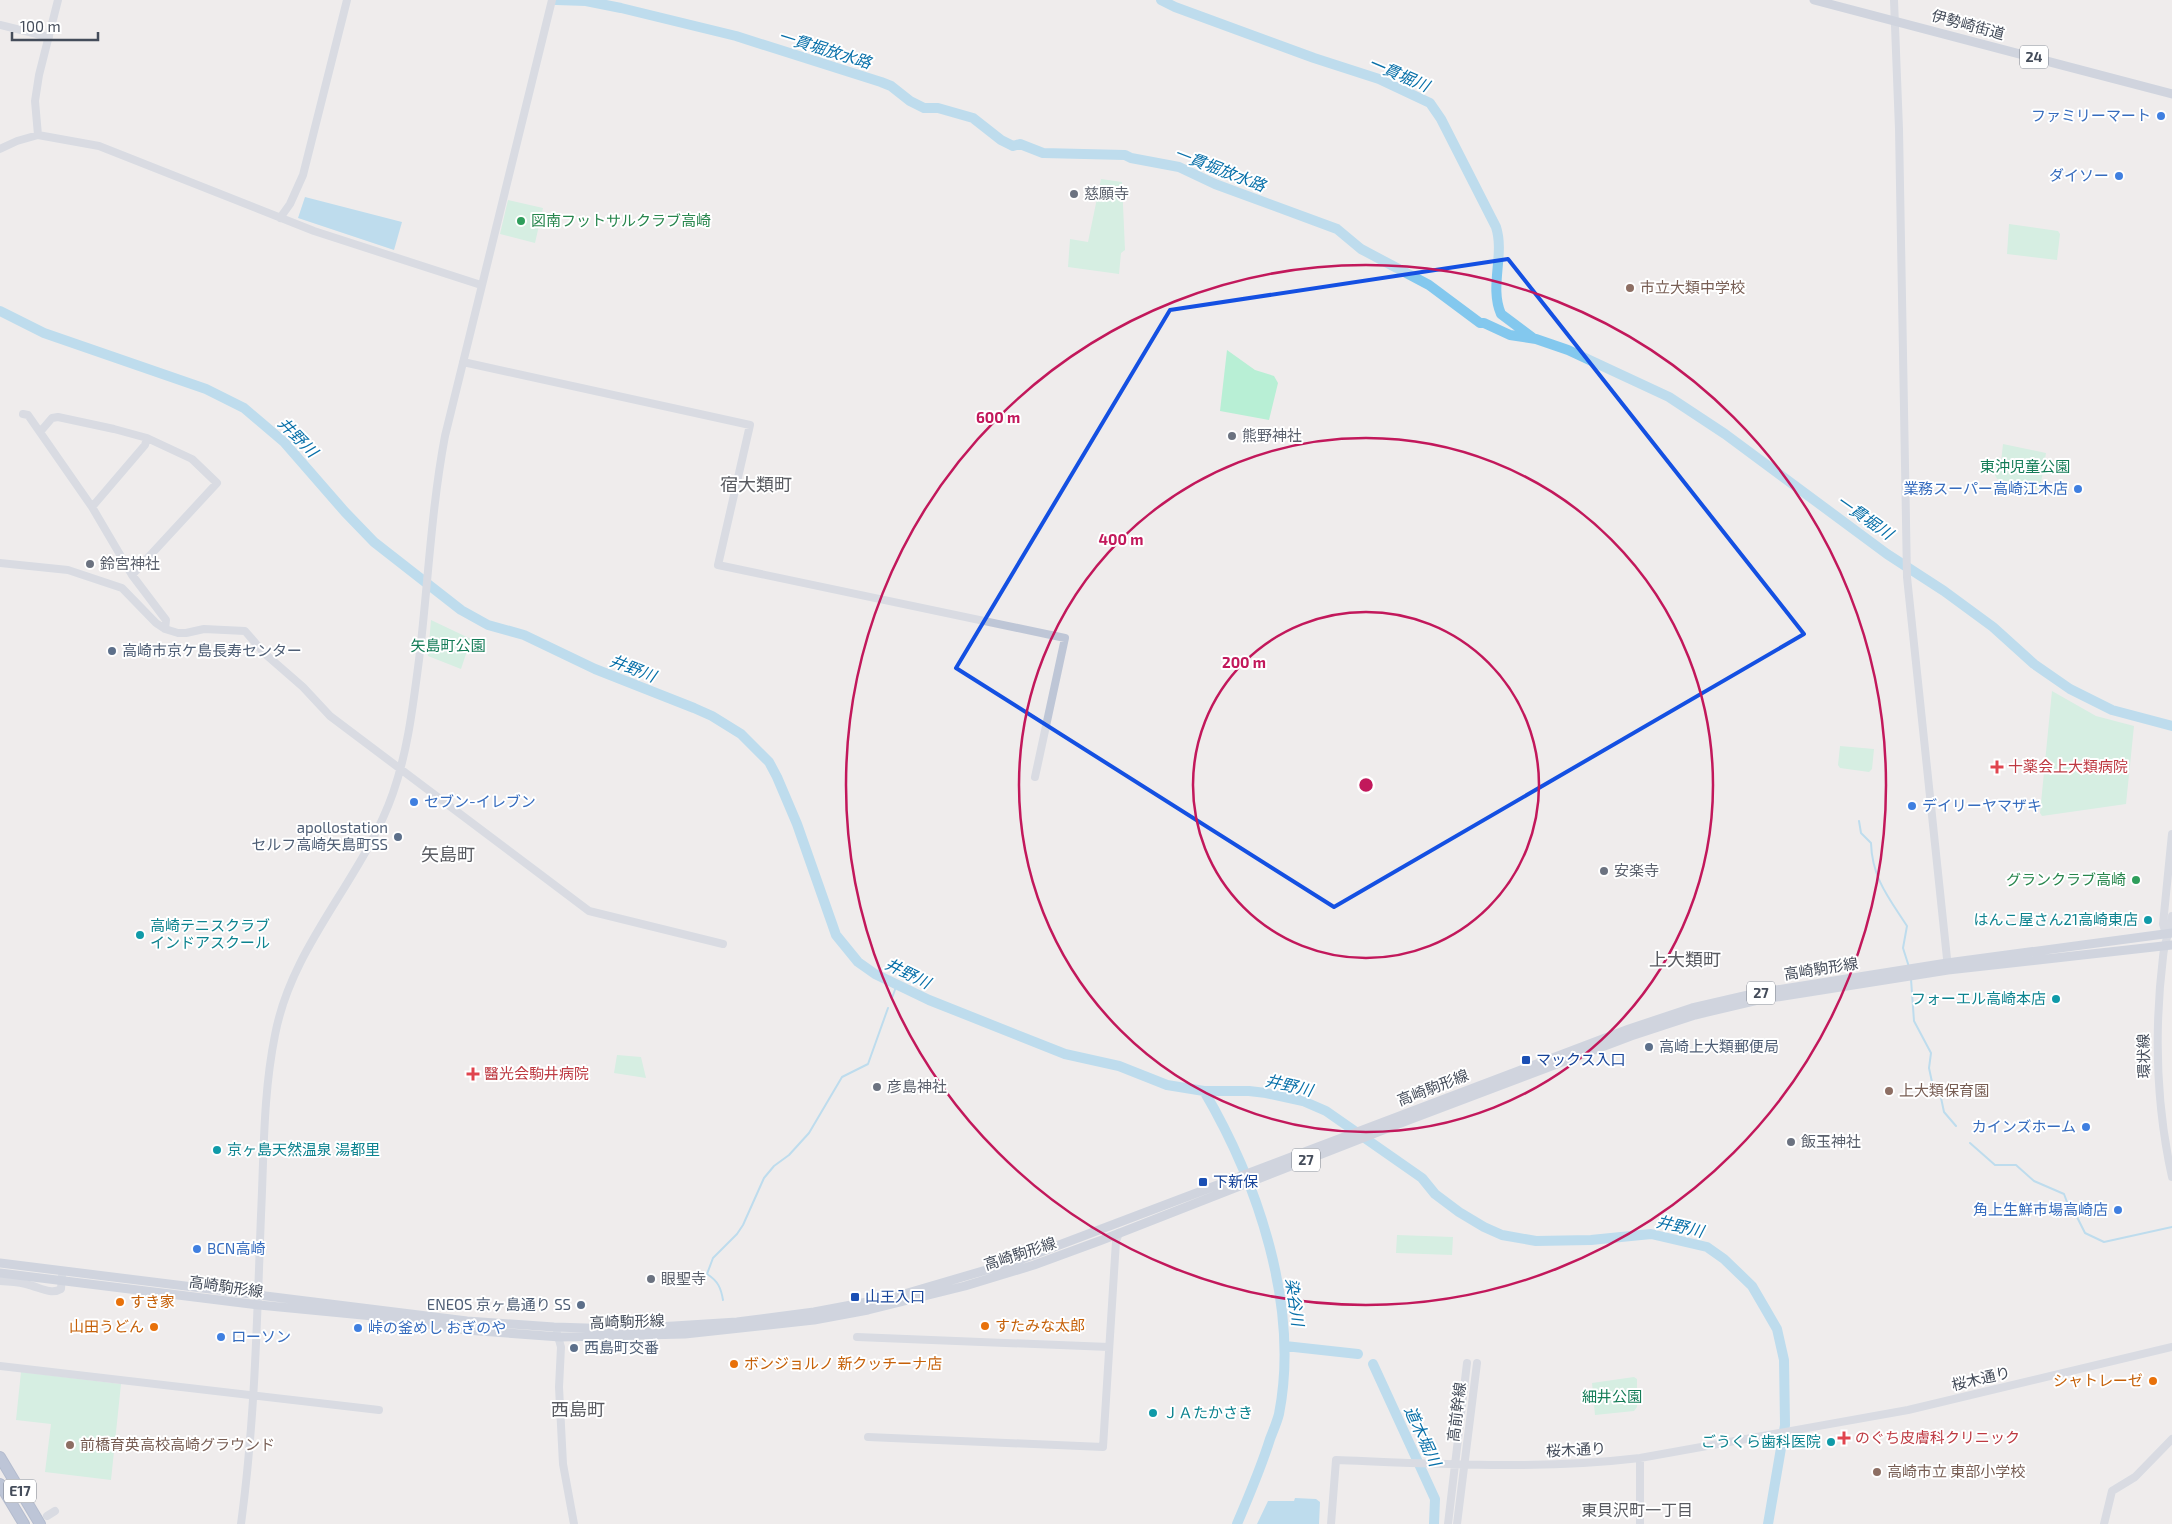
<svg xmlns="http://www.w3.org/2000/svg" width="2172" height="1524" font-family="'Exo 2','Noto Sans JP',sans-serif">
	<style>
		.green { fill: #b8efd5 }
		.water { fill: #83c8ee }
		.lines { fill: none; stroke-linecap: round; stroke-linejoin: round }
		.stream { stroke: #83c8ee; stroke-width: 2 }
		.river { stroke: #83c8ee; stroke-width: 10 }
		.highway-casing { stroke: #6d81a9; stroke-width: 12 }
		.secondary { stroke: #bec6d6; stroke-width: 8 }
		.primary { stroke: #abb7cd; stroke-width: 9 }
		.highway { stroke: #8296bd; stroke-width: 10 }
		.marked { fill: none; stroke: #1450e2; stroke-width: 4; stroke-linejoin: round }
		.ring { fill: none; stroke: #c2185b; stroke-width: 2.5 }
		.shop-dot { fill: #3f7fe0; stroke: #fff; stroke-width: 2 }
		.worship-dot { fill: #6b7280; stroke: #fff; stroke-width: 2 }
		.leisure-dot { fill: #2e9e5b; stroke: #fff; stroke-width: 2 }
		.education-dot { fill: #8d6e63; stroke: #fff; stroke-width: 2 }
		.service-dot { fill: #5c6f8a; stroke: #fff; stroke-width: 2 }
		.health-dot { fill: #e0444e; stroke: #fff; stroke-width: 2 }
		.culture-dot { fill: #0f9aa8; stroke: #fff; stroke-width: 2 }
		.transit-dot { fill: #1a4fb4; stroke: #fff; stroke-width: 2 }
		.food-dot { fill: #e8710a; stroke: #fff; stroke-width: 2 }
		.labels { text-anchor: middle; stroke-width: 4; stroke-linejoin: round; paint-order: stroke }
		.shield { fill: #fff; stroke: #7c828c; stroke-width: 1 }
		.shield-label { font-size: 14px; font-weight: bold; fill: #444c5a }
		.street-label { font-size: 15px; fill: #444c5a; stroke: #fff }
		.shop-label { font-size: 15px; fill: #366cbe; stroke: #fff; text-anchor: end }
		.worship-label { font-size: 15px; fill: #5b616d; stroke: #fff; text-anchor: start }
		.leisure-label { font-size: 15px; fill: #27864d; stroke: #fff; text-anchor: start }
		.education-label { font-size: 15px; fill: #785e54; stroke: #fff; text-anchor: start }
		.park-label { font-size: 15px; fill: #147c57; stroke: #fff }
		.service-label { font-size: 15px; fill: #4e5e75; stroke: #fff; text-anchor: start }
		.health-label { font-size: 15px; fill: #be3a42; stroke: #fff; text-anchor: start }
		.culture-label { font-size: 15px; fill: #0d838f; stroke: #fff; text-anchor: end }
		.transit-label { font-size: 15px; fill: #164399; stroke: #fff; text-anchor: start }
		.food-label { font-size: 15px; fill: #c56008; stroke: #fff; text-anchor: start }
		.water-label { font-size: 16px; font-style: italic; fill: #0870a9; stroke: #fff }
		.neighbourhood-label { font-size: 16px; fill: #595b61; stroke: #fff }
		.quarter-label { font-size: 18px; fill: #595b61; stroke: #fff }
		.centre { fill: #c2185b; stroke: #fff; stroke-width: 2.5 }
		.ring-label { font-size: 15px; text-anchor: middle; font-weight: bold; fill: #c2185b; stroke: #fff; stroke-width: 4; stroke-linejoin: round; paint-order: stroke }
	</style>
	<rect width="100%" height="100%" fill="#efecec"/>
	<!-- green -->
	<path class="green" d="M1101,179L1122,182L1125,250L1121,253L1119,274L1068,267L1070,239L1088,242Z
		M508,200L543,208L535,243L500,234Z
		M2009,224L2058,231L2060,234L2057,260L2007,254Z
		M1227,350L1255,370L1274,376L1278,383L1269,420L1220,411Z
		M2003,444L2046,453L2040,489L1997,479L1995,475L2001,462Z
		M431,620L471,639L461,669L428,656Z
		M2052,691L2096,716L2134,726L2126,804L2042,816L2040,813Z
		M1840,746L1874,749L1872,769L1869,772L1840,768L1838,765Z
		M617,1055L641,1057L646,1078L614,1073Z
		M1397,1235L1453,1237L1452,1255L1396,1253Z
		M21,1372L121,1384L111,1480L45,1472L51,1424L16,1420Z
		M1634,1377L1637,1379V1407L1634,1411L1595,1415L1592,1383Z"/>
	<!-- water -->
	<path class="water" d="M305,197L402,222L394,250L298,218Z
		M1295,1498L1316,1499L1320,1502L1319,1524H1257L1268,1501H1294Z"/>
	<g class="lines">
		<!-- stream -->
		<path class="stream" d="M1859,821L1861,833L1871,843C1872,878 1889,898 1907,926L1903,948L1909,967
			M1911,979L1914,1021L1931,1053L1929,1068L1932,1082L1940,1093L1944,1112L1956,1126
			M892,998L897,984
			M1970,1143L1995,1165H2016L2034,1181L2064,1194L2070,1210L2077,1217L2085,1233L2104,1242L2172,1227
			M723,1300C721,1288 718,1281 707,1274L713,1258L737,1234L743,1225L764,1178L774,1166L789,1155L809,1133L842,1077L868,1064L888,1008"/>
		<!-- river -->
		<path class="river" d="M556,0L586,1L621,8L736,36L881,82L891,86L910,101L924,108H938L973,118L1001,140L1013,146L1020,144L1043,153L1125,155L1131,158L1179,167L1215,184L1337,229L1361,249L1429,285L1480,323H1484L1510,335L1536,339L1568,350L1669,397L1725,434L1887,554L1944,591L1993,627L2034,664L2070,689L2112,710L2172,726
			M1161,0L1175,7L1314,58L1379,79L1430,103L1441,119L1496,227C1505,255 1489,286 1501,314L1533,338
			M0,311L44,333L206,389L244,408L284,442L345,512L374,542L461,610L488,625L524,635L595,669L694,708L712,716L741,734L769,762L777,777L797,824L836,935L858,962L875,974L929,1000L1065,1054L1119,1066L1167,1085L1204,1091H1249L1266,1093L1303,1101L1326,1111L1422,1178L1435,1194L1459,1212L1484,1227L1502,1235L1536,1241L1591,1240L1651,1234L1707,1247L1724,1259L1752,1286L1766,1310L1777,1329L1784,1360L1785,1425L1768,1524
			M1204,1091C1258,1183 1300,1307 1279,1414C1277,1422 1273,1431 1270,1439C1261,1468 1249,1496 1237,1524
			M1285,1346L1358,1354
			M1373,1364L1435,1499L1434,1524"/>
		<!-- highway casing -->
		<g class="highway-casing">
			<path id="highway" d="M0,1457L40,1524
				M0,1484L24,1524"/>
		</g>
		<!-- secondary -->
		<path class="secondary" d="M1894,0L1899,129L1907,577L1948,968
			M0,25L49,37
			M38,135L99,146L314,231L481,285
			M0,149L17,141L38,135L35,101L39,75L58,0
			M280,218L290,204L303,175L347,0
			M463,362L750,425L718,565L1065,638L1035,777
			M23,414L28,415L92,507L132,575L166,620L165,629
			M40,432L52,418L58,417L114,429L147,438L192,459L217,483L132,575
			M92,507L145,445L147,438
			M0,563L68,570L122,588L156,623L165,629L178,633H186L204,629L245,631L264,653L303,687L330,716L589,911L723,944
			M2172,916C2171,929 2164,942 2163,957C2154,1031 2156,1104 2172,1177
			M2166,934L2163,924L2172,834
			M0,1281C10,1282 20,1282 29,1285C39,1287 51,1295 61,1289L62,1276
			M557,1333L561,1347L559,1387L563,1464L574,1524
			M857,1337L1109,1347
			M0,1366L379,1410
			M868,1437L1103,1447L1116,1241L1119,1233
			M1640,1458V1524
			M47,1516L55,1511
			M241,1524C255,1421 257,1318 261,1215C264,1154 263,1094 275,1035C292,944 363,879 393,793C408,750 413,705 419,660C428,586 431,510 445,436L552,0
			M1331,1524L1336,1460C1438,1464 1539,1470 1640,1458L1908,1410L2172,1347
			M1448,1524L1467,1363
			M1457,1524L1477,1363
			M2104,1524L2112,1491L2135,1477L2172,1439"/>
		<!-- primary -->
		<path class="primary" d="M1814,0L2172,94
			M0,1263L467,1321L554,1327L618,1329L674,1326L737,1322L814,1312L894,1297L1017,1261L1629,1029L1692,1008L1757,993L1947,963L2172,933
			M0,1273L259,1305L373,1316L466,1330L560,1337L685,1334L814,1320L868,1310L965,1286L1034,1265L1102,1240L1406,1121L1631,1036L1695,1015L1758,1000L1948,970L2172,945"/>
		<!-- highway -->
		<use href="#highway" class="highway"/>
	</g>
	<!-- marked area -->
	<path d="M0 0H2172V1524H0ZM1508,259L1804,634L1334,907L956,668L1170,310Z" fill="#efecec" fill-opacity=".55" fill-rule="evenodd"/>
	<path class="marked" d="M1508,259L1804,634L1334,907L956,668L1170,310Z"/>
	<!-- distance rings -->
	<g class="ring">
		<circle cx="1366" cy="785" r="173"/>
		<circle cx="1366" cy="785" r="347"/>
		<circle cx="1366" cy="785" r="520"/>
	</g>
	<!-- markers -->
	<g class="shop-dot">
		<circle cx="2161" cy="116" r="5"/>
		<circle cx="2119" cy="176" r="5"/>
		<circle cx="2078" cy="489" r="5"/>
		<circle cx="414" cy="802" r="5"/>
		<circle cx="1912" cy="806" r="5"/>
		<circle cx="2086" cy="1127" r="5"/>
		<circle cx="2118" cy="1210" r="5"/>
		<circle cx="197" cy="1249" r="5"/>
		<circle cx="358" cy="1328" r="5"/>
		<circle cx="221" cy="1337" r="5"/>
	</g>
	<g class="worship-dot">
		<circle cx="1074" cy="194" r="5"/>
		<circle cx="1232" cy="436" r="5"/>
		<circle cx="90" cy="564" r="5"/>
		<circle cx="1604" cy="871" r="5"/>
		<circle cx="877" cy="1087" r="5"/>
		<circle cx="1791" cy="1142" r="5"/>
		<circle cx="651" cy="1279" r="5"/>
	</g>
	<g class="leisure-dot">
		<circle cx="521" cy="221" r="5"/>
		<circle cx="2136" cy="880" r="5"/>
	</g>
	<g class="education-dot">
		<circle cx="1630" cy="288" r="5"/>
		<circle cx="1889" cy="1091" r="5"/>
		<circle cx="70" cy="1445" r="5"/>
		<circle cx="1877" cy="1472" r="5"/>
	</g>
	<g class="service-dot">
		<circle cx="112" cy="651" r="5"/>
		<circle cx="398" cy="837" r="5"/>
		<circle cx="1649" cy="1047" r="5"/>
		<circle cx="581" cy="1305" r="5"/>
		<circle cx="574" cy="1348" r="5"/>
	</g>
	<g class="health-dot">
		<path d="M1994.5 759.5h5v5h5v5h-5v5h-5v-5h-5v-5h5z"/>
		<path d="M470.5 1066.5h5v5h5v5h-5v5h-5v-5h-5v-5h5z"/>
		<path d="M1841.5 1430.5h5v5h5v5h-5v5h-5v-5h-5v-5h5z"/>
	</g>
	<g class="culture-dot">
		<circle cx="2148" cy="920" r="5"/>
		<circle cx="140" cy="935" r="5"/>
		<circle cx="2056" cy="999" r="5"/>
		<circle cx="217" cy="1150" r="5"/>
		<circle cx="1153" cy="1413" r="5"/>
		<circle cx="1831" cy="1442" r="5"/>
	</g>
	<g class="transit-dot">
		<rect x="1521" y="1055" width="10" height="10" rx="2.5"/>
		<rect x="1198" y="1177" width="10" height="10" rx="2.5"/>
		<rect x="850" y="1292" width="10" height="10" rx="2.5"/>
	</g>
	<g class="food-dot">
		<circle cx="120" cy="1302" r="5"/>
		<circle cx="985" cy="1326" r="5"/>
		<circle cx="154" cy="1327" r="5"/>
		<circle cx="734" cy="1364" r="5"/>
		<circle cx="2153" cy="1381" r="5"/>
	</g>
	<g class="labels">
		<!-- shield labels -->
		<g class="shield">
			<rect x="2020" y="45.5" width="28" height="23" rx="4"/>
			<rect x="1747" y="981.5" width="28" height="23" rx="4"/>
			<rect x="1292" y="1148.5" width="28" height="23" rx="4"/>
			<rect x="4" y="1479.5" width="32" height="23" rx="4"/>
		</g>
		<g class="shield-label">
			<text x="2034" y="62">24</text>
			<text x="1761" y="998">27</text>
			<text x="1306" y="1165">27</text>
			<text x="20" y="1496">E17</text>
		</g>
		<!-- street labels -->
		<g class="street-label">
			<text transform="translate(1968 25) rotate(15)" y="5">伊勢崎街道</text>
			<text transform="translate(1821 969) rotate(-9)" y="5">高崎駒形線</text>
			<text transform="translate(2144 1056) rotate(-91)" y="5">環状線</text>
			<text transform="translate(1433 1088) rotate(-21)" y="5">高崎駒形線</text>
			<text transform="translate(1020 1254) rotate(-18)" y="5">高崎駒形線</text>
			<text transform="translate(226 1287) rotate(8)" y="5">高崎駒形線</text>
			<text transform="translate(627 1322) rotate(-2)" y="5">高崎駒形線</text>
			<text transform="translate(1981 1379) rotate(-13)" y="5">桜木通り</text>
			<text transform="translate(1457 1412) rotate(-83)" y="5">高前幹線</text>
			<text transform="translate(1576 1450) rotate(-3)" y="5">桜木通り</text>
		</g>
		<!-- shop labels -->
		<g class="shop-label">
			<text x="2151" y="121">ファミリーマート</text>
			<text x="2109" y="181">ダイソー</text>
			<text x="2068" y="494">業務スーパー高崎江木店</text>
			<text x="424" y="807" text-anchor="start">セブン-イレブン</text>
			<text x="1922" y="811" text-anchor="start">デイリーヤマザキ</text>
			<text x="2076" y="1132">カインズホーム</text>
			<text x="2108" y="1215">角上生鮮市場高崎店</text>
			<text x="207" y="1254" text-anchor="start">BCN高崎</text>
			<text x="368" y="1333" text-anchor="start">峠の釜めし おぎのや</text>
			<text x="231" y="1342" text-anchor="start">ローソン</text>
		</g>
		<!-- worship labels -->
		<g class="worship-label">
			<text x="1084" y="199">慈願寺</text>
			<text x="1242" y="441">熊野神社</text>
			<text x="100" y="569">鈴宮神社</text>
			<text x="1614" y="876">安楽寺</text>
			<text x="887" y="1092">彦島神社</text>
			<text x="1801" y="1147">飯玉神社</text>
			<text x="661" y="1284">眼聖寺</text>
		</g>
		<!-- leisure labels -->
		<g class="leisure-label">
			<text x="531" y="226">図南フットサルクラブ高崎</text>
			<text x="2126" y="885" text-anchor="end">グランクラブ高崎</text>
		</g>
		<!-- education labels -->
		<g class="education-label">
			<text x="1640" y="293">市立大類中学校</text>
			<text x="1899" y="1096">上大類保育園</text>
			<text x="80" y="1450">前橋育英高校高崎グラウンド</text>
			<text x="1887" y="1477">高崎市立 東部小学校</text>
		</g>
		<!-- park labels -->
		<g class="park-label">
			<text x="2025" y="472">東沖児童公園</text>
			<text x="448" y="651">矢島町公園</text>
			<text x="1612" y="1402">細井公園</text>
		</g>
		<!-- service labels -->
		<g class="service-label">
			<text x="122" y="656">高崎市京ケ島長寿センター</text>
			<text x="388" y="833" text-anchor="end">apollostation<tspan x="388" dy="17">セルフ高崎矢島町SS</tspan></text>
			<text x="1659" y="1052">高崎上大類郵便局</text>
			<text x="571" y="1310" text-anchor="end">ENEOS 京ヶ島通り SS</text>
			<text x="584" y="1353">西島町交番</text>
		</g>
		<!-- health labels -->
		<g class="health-label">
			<text x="2008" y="772">十薬会上大類病院</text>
			<text x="484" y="1079">醫光会駒井病院</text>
			<text x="1855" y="1443">のぐち皮膚科クリニック</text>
		</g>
		<!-- culture labels -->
		<g class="culture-label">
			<text x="2138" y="925">はんこ屋さん21高崎東店</text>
			<text x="150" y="931" text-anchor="start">高崎テニスクラブ<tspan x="150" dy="17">インドアスクール</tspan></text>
			<text x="2046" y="1004">フォーエル高崎本店</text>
			<text x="227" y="1155" text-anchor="start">京ヶ島天然温泉 湯都里</text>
			<text x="1163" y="1418" text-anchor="start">ＪＡたかさき</text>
			<text x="1821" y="1447">ごうくら歯科医院</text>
		</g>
		<!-- transit labels -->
		<g class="transit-label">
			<text x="1536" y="1065">マックス入口</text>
			<text x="1213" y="1187">下新保</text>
			<text x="865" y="1302">山王入口</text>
		</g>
		<!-- food labels -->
		<g class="food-label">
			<text x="130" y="1307">すき家</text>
			<text x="995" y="1331">すたみな太郎</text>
			<text x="144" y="1332" text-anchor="end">山田うどん</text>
			<text x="744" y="1369">ボンジョルノ 新クッチーナ店</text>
			<text x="2143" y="1386" text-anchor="end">シャトレーゼ</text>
		</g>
		<!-- water labels -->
		<g class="water-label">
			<text transform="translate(825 49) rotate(17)" y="6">一貫堀放水路</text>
			<text transform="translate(1399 74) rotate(23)" y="6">一貫堀川</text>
			<text transform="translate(1220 169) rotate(21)" y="6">一貫堀放水路</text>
			<text transform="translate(298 437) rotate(45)" y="6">井野川</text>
			<text transform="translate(1865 517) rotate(35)" y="6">一貫堀川</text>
			<text transform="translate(633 668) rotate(21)" y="6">井野川</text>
			<text transform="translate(908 973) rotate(26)" y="6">井野川</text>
			<text transform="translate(1289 1085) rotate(13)" y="6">井野川</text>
			<text transform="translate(1680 1226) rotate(13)" y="6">井野川</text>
			<text transform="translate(1295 1302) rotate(82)" y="6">染谷川</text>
			<text transform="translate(1423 1436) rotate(65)" y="6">道木堀川</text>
		</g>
		<!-- neighbourhood labels -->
		<g class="neighbourhood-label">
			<text x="1637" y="1516">東貝沢町一丁目</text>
		</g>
		<!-- quarter labels -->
		<g class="quarter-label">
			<text x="756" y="491">宿大類町</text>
			<text x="448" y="861">矢島町</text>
			<text x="1685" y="966">上大類町</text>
			<text x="578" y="1416">西島町</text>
		</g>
	</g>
	<circle cx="1366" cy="785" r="8" class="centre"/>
	<g class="ring-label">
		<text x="998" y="423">600 m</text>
		<text x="1121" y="545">400 m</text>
		<text x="1244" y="668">200 m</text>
	</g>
	<!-- scale -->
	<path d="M12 32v8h86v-8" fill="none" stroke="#444c5a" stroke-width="2.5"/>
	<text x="20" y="32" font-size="15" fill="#444c5a" stroke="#ffffff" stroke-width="4" paint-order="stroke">100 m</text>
</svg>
